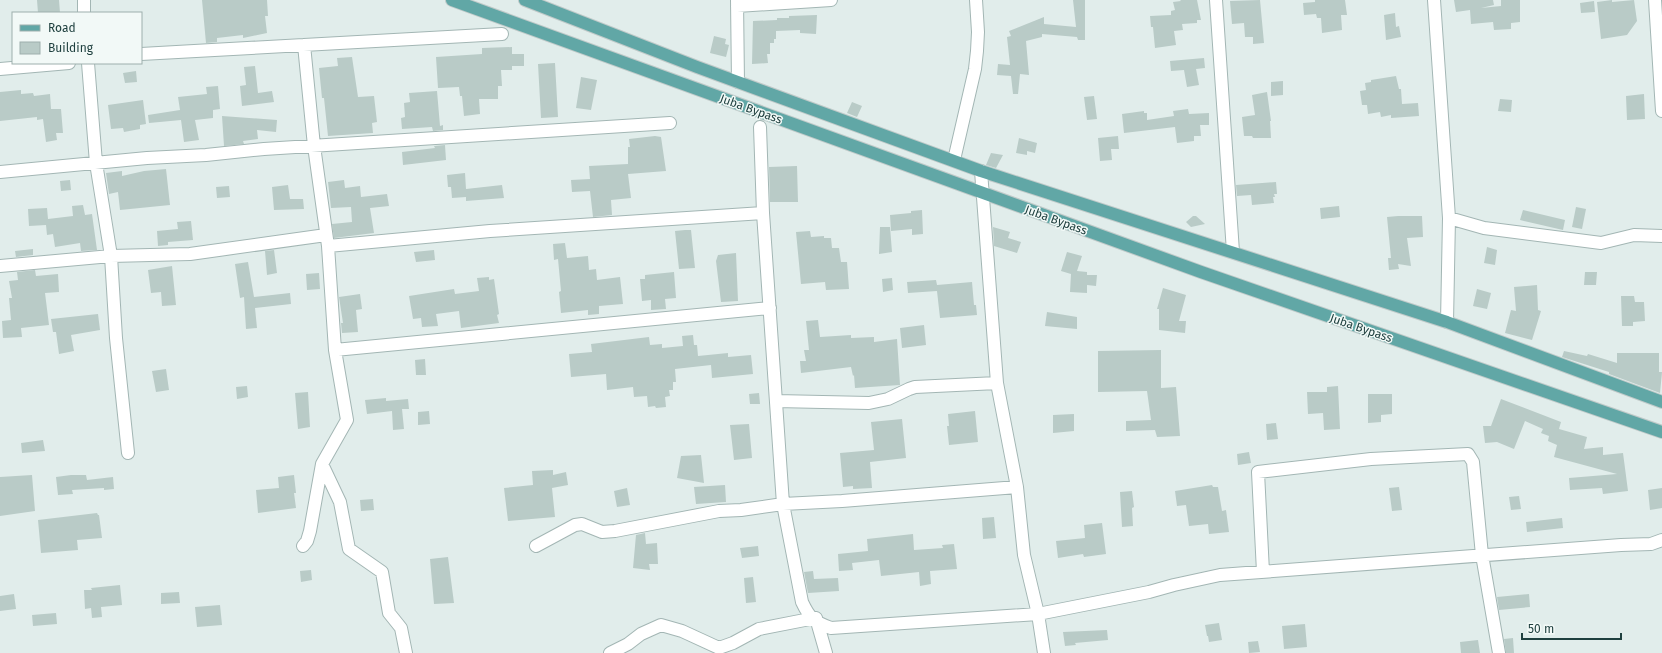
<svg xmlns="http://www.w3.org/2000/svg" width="1662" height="653" font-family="'Fira Sans',sans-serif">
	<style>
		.building { fill: #b9cbc7 }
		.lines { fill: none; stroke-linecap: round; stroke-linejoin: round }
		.minor-casing { stroke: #a3b6b4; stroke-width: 14 }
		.major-casing { stroke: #c0cac9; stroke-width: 14 }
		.minor { stroke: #fff; stroke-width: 12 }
		.major { stroke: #61a7a6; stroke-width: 12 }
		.labels { text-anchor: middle; stroke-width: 3; stroke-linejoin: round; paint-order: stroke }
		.street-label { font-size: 12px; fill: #1f403f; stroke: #f2f9f7 }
	</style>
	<rect width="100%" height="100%" fill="#e1edeb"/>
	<!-- building -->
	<path class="building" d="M37,0H59L60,13H38Z
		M202,0H267L268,16H265L267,33L243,38V35L217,38V42L206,43Z
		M1073,0H1085V40H1078L1077,37L1042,34V37L1026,41L1029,75L1020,74L1018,94H1013L1011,76L997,75L998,64L1010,65L1007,37L1011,36L1009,31L1044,17V24L1076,27Z
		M1180,0H1197L1201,20H1197V23L1182,24L1183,30L1174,31L1176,45L1155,48L1153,27H1151L1150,16L1171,15V11L1175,10L1173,2L1181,1Z
		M1260,0L1264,43L1253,44V37H1245L1244,23L1232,24L1230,1Z
		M1315,0H1345L1347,15H1341L1342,30L1322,33L1321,18H1317L1316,14L1304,15L1303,3L1315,2Z
		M1454,0H1493L1494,5L1481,8L1501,6V0H1520V22L1511,23V29L1494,30L1493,22L1471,24L1470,10L1456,12Z
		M1612,0V2L1634,0L1637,21L1627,35L1601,39L1597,2Z
		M1594,1L1595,12L1581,13L1580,3Z
		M1395,13L1396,27L1399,26L1401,37L1386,40L1384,15Z
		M817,15L816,34L800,33V30L776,31V39H774V43H770V54H767L768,63L752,64L753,21L777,20V18H789V16Z
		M714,36L726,39L725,44L729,45L726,57L710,53Z
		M512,47V54H524V66H512V70H501L502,86H498V99H479L480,114L464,116L462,96H460L459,87L438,88L436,57L482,54V48Z
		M352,57L358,97L374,96L377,122L372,123L373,133L328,136L324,98H322L319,68L338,66L337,58Z
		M1204,58L1205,68L1196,69L1199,85L1187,87L1184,70L1171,71L1170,61Z
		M555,63L558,117L541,118L538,64Z
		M255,66L258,93L272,91L274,102L242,106L240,86L246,85L244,67Z
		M136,71L137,82L125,83L123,73Z
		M1396,76L1399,89H1401L1402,104L1418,103L1419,116L1391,118V115L1381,117L1380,112L1368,114L1367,105H1362L1360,91L1366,90L1365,83L1371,82V80Z
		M581,77L597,80L591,110L576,108Z
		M1283,81V95L1271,96V82Z
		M218,86L220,109L213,110V118L195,120L199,140L184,142L181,120L149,123L148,115L180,110L178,97L207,94L206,87Z
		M21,90V94L33,93L34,96L50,94L51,109H61L63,133H56L57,140L46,142L43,119L37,120V117L0,121V92Z
		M437,91L440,126L443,125V130L433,131L432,127L402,129L401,118L405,117L404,103L410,102L409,93Z
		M1267,92L1271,121H1270L1271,138H1253L1252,136H1244L1242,117L1255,115L1252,95Z
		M1644,94L1645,119L1627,120L1626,96Z
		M1094,96L1097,119L1087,120L1084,97Z
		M1500,99L1512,100L1511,112L1498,111Z
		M143,100L146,124L140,125V129L124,132L123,128L111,129L108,105Z
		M852,102L862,106L857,117L847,113Z
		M1188,109L1189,114L1209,113V125H1200L1201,136H1194V141L1177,143L1175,127L1124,133L1122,114L1144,111V113H1147V120L1174,116L1173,111Z
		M222,116L277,120L276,132L257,130L258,139L243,141L244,144L224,146Z
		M655,136L661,137L666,171L628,174L631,198L611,200L612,215L593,217L590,191L572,192L571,180L590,179L589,166L628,164V147H630L629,139Z
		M1118,136L1119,149H1111L1112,160L1100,161L1098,138Z
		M1019,138L1037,143L1035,153L1027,151V155L1016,153Z
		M445,145L446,160L403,165L402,152L435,148L434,146Z
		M991,153L1003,155L996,168L986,165Z
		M797,166L798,202H770L769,167Z
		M166,169L170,205L120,210L118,192L109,194L106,173L122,171V176L144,171Z
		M465,173L466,189L502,185L504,198L466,201V197L452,198L451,187H448L447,175Z
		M70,180L71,190L61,191L60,181Z
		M344,180L345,188L360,186L361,197L387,194L389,206L370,208L374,233L334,238L332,224L352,222L351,207L331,208L328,182Z
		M1276,182L1277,194H1274L1275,197H1273L1274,203L1252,205L1251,195L1237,196L1236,185Z
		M288,185L290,199H303L304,209L274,210L272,187Z
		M229,186L230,197L217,198L216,187Z
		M83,205L85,215L92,214L97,250L81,251L80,243L55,247L53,234L47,235L46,225L29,226L28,209L47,208L48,219L73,216L72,206Z
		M1339,206L1340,217L1321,219L1320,208Z
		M1576,207L1586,209L1582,229L1572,227Z
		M922,210L923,234L912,235V229L891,231L890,215L911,213V211Z
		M1523,210L1565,220L1563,230L1520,220Z
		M1193,216H1196L1205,224L1191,227L1186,222Z
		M1398,216H1422L1423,237L1407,238L1411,266L1398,264L1399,269L1389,270L1388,258H1391L1387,217Z
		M191,221L193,240L168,242V245L158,246L157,231L178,229L177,222Z
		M880,227H890L892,252L879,254Z
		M993,227L1010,232L1008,238L1021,242L1017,253L994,246Z
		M685,230H691L695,268L679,269L675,231Z
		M810,231L811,237L824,236V238H831L832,248H839L841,262H847L849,289L826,290L825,282L801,284L796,232Z
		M565,243L567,258L588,256L589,270L596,269L597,280L620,277L623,304L599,306V314L588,315V310L561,313L559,292L561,291L558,259L554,260L553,244Z
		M1487,247L1497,250L1495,265L1484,263Z
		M33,249V255L16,257L15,251Z
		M274,250L277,273L267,275L265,251Z
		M434,250L435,260L416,262L414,252Z
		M1067,252L1082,256L1077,271L1087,272V275H1097L1096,286L1087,285V293L1070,292L1071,274L1061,271Z
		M736,253L738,301L721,302L716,261L718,255Z
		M248,262L254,297L290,293L291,304L255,308L257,328L246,329L244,297L240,298L235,264Z
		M172,266L176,305L162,306L161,292L151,293L148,270Z
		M35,270L36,276L58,274L59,292L45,293L49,325L21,328L22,337L3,338L2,321L11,320L9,298H12L9,281L18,280L17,272Z
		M674,272L676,298L665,299L666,309L651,310V300L642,301L640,279H645V275Z
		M1585,272H1597L1596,285H1584Z
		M319,273L320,289L307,290L306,274Z
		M489,277V280L494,279L499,314L497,315L499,323L461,328L459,311L436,314L438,326L422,327L421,318L413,319L409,296L454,289L455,294L479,291L477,278Z
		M892,278L893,290L883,292L882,279Z
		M936,280L937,285L972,282L974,305H976L977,315L940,318L937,291L908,293L907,282Z
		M1537,285L1538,310L1541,311L1532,340L1505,333L1511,310L1516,311L1514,287Z
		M1163,288L1186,295L1179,321H1186L1185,333L1159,330V309H1157Z
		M1477,289L1491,293L1487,309L1473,306Z
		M360,294L362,309L356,310L358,332L342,333L341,323H343L339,297Z
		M1621,296H1634L1635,302H1644L1645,321L1633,322V326H1622Z
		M1047,312L1077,317V329L1045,326Z
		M98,314L100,330L71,335L74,351L59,354L56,332H53L51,319Z
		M818,320L820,337L851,335V338L874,337V342L897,339L900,385L855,388L854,375L853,376L851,367L801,373L800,361H806L804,350H809L806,321Z
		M924,325L926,345L902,348L900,328Z
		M693,335L694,345H697L698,356L728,353V357L751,355L753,374L712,378L711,365L675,369L676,382H673V390H669L670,396L665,397L666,407L656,408L655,406L648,407L647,396L634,397L633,387L607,390L606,374L571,377L569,354L592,352L591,344L649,337L650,345L662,344V348L683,346L682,336Z
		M1161,350V388L1176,387L1180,436L1157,437L1155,430L1126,431V421L1151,420L1147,391L1098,392V351Z
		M1564,351L1587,356L1588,354L1617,363V353H1659V372H1662L1660,393L1609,374V372L1562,357Z
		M425,359L426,375H416L415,360Z
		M166,369L169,390L156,392L152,371Z
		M247,386L248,397L237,399L236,387Z
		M1338,386L1340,429L1324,430L1323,413L1308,414L1307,392H1327V387Z
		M308,392L310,427L298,429L295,393Z
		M759,393L760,404H750L749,394Z
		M1368,394H1392V414L1381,415V422L1368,423Z
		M386,398V401L408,399L409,409H402L404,429L393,430L392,411L367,414L365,400Z
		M1501,399L1561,422L1559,429L1587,437L1584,449L1603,447V455L1623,453L1628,491L1603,494L1602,488L1570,490L1569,478L1617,474L1554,457L1557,445L1548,441L1549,436L1541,433L1543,429L1525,421L1514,449L1497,442L1485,443L1483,426H1491Z
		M429,411L430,424L418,425V412Z
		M975,411L978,442L949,445L947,426H949L948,414Z
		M1074,414V431L1053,433V415Z
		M902,419L906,458L870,462L872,488L853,489V486L843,487L840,453L874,450L871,422Z
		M1276,423L1278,439L1267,440L1266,424Z
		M749,424L752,458L734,460L730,425Z
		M43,440L45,451L22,453L21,443Z
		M1249,452L1251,463L1238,465L1237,454Z
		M701,455L704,483L677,478L681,456Z
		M553,470V475L566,472L568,485L552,488L555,517L508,521L504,488L533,485L532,471Z
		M32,475L35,511L0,516V477Z
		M71,475H86L87,480L113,477L114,489L104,490V488L72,490L73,494L58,495L56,477Z
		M294,475L296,493H294L296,508L258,513L256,490L279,488L278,477Z
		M725,485L726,502L696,504L694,487Z
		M1212,485L1213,487H1218L1222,511L1226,510L1229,532L1209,534L1208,524L1189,526L1186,505L1177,506L1175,491Z
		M1399,487L1402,510L1392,511L1389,488Z
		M627,488L630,505L617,507L614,491Z
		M1662,488V508L1650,510L1648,490Z
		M1132,491L1134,507L1132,508L1133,526L1122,527L1120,492Z
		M1519,496L1521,509L1511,510L1509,497Z
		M373,499L374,510L361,511L360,500Z
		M97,513L98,515H99L102,538L77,540L78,550L41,553L38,520Z
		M994,517L996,538L983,539L982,518Z
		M1562,518L1563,528L1527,532L1526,522Z
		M1102,523L1106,554L1084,557L1083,554L1058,558L1056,541L1085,538L1084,525Z
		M645,533L646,544L657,543L658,564H649L650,570L633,568L636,535Z
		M913,534L914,550L943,548L942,545L954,544L957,569L930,571L931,584L920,586L919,572L881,576L879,560L852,563L853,570L839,571L838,554L868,551L867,539Z
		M758,546L759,556L742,558L740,548Z
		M448,557L454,603L434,604L430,559Z
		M311,570L312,580L301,582L300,571Z
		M813,571L814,579L838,578L839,591L808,593L804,572Z
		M753,577L756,602L746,603L744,578Z
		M120,585L122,605L101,607L102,617L92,618L91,608L85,609L84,590H92L91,588Z
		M179,592L180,603L161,604V593Z
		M14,594L16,609L0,611V596Z
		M1529,594L1530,607L1499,610L1497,597Z
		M220,605L222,625L197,627L195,607Z
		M56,613L57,624L33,626L32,615Z
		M1219,623L1222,640L1209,642L1208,636H1207L1205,625Z
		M1305,624L1307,647L1284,649L1282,626Z
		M1107,630L1108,640L1075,643L1076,645L1065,646L1063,632Z
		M1513,638L1514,653H1506L1504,639Z
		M1478,640L1480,653H1461L1460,642Z
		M1258,641L1260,652L1249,653L1248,642Z"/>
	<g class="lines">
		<!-- minor casing -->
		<g class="minor-casing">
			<path id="minor" d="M84,0V13
				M737,0L738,82
				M1216,0L1233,252
				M1434,0L1449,218L1447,322
				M1655,0L1662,111
				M737,6L831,0
				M141,54L502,34
				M88,63L96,163L111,256L116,338L128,453
				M0,69L69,63
				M760,127L763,213L783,504L802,602C810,619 814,622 831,628L1038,614L1149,592L1174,585L1220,575L1621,545L1651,544L1662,540
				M954,160L975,69L977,51L978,32L976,0
				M981,171L997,383L1017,487L1024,555L1038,614L1044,653
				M0,172L147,158L206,155L264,149L670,123
				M1449,218L1484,228L1601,243L1634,235L1662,236
				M328,246L490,231L763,213
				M0,266L111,256L190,254L326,235
				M335,350L770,308
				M776,401L869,403L888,399L909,389L915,387L997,383
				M322,464L340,502L349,549L382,572L389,613L401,628L406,653
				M303,546L307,541L310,531L322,464L347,420L335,350L328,246L314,146L304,45
				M536,546L575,525L582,524L602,532L615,531L719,511L741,510L783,504L842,501L1017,487
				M1263,572L1258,472L1371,459L1468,454L1473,462L1482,555L1499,653
				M816,618L826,653
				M610,653L628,644L641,634L661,625L682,631L719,648L733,643L759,629L815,618"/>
		</g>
		<!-- major casing -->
		<g class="major-casing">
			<path id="major" d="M452,0L1201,272L1662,432
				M525,0L697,67L981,171L1447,322L1662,402"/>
		</g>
		<!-- minor -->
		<use href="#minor" class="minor"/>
		<!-- major -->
		<use href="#major" class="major"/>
	</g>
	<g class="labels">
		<!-- street labels -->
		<g class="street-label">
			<text transform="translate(751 109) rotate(20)" y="4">Juba Bypass</text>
			<text transform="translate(1056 220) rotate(20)" y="4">Juba Bypass</text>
			<text transform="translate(1361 328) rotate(19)" y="4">Juba Bypass</text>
		</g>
	</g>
	<!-- legend -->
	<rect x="12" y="12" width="130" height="52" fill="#f2f9f7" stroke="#9eafad"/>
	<rect x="20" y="25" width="20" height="6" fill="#61a7a6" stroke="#9eafad"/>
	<text x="48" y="32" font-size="12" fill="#1f403f">Road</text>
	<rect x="20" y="42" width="20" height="12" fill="#b9cbc7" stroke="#9eafad"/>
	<text x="48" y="52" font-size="12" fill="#1f403f">Building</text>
	<!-- scale -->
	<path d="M1522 633v6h99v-6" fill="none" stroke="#1f403f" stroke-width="2"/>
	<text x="1528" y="633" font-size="12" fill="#1f403f" stroke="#f2f9f7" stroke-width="3" paint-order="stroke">50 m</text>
</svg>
